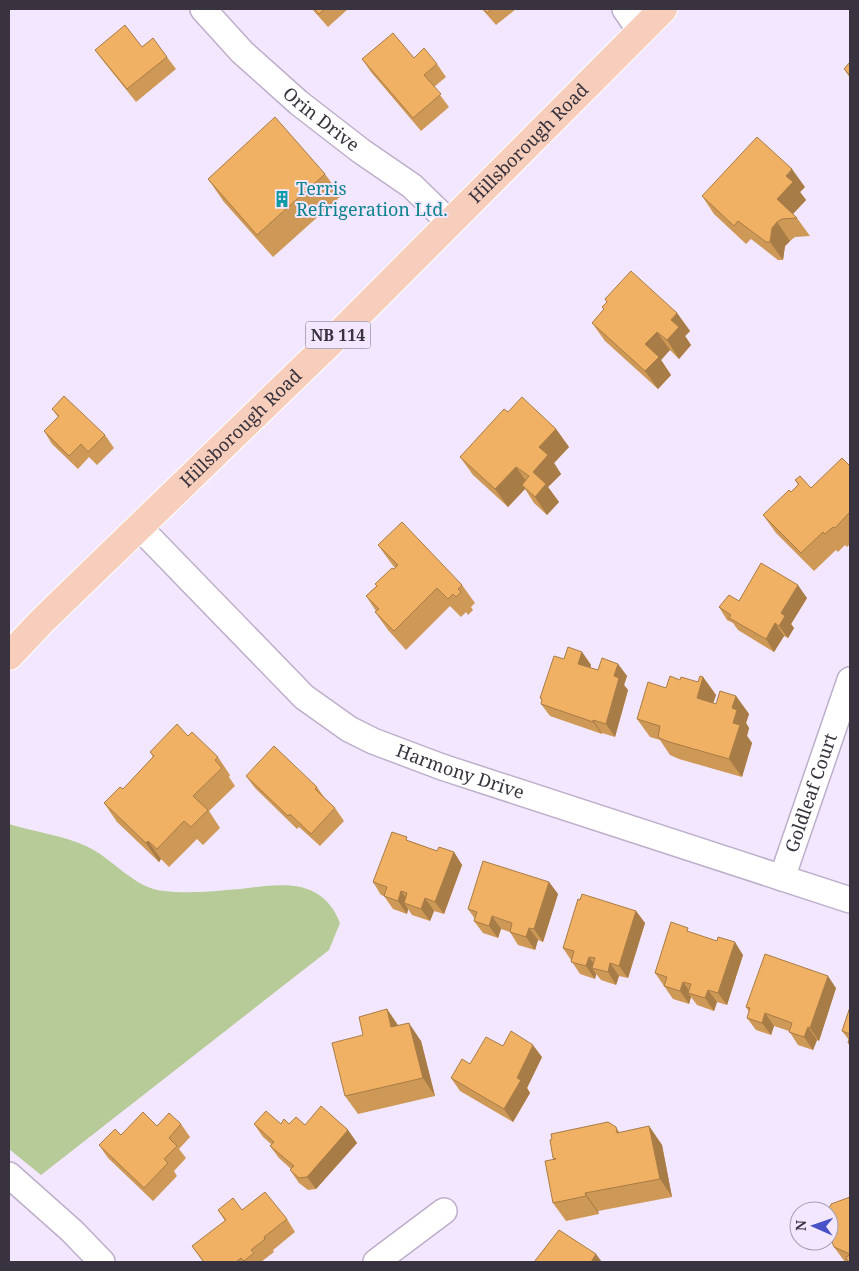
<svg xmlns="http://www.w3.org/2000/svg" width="859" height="1271" font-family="'Noto Serif',serif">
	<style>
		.green { fill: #b7cb98 }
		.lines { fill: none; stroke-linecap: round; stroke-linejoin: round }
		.street-casing { stroke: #bdaeca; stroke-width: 28 }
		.primary-casing { stroke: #fff; stroke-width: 30 }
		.street { stroke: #fff; stroke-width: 25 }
		.primary { stroke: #f7cebb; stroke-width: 28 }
		.wall { fill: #ce9856 }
		.shaded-wall { fill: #a87c46 }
		.building { fill: #f0b164; stroke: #a87c46 }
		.labels { text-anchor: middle; stroke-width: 4; stroke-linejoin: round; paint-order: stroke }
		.shield { fill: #f3e7ff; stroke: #706978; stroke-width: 1 }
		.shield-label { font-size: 16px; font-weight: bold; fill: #38333e }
		.street-label { font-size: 18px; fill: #38333e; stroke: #f3e7ff }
		.culture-label { font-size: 18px; fill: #0d838f; stroke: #f3e7ff; text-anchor: start }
	</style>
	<rect width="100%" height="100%" fill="#f3e7ff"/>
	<!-- green -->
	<path class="green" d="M9,824C34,832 62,835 86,846C113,858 133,888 164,891C189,894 215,891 240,889C281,884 322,877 340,923L329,950L41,1175L9,1149Z"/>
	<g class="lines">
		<!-- street casing -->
		<g class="street-casing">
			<g id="street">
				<path id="s1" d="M203,9L242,52L299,103L361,151L412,186L449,222"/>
				<path d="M625,9L640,31"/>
				<path id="s2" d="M140,528L304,697L349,729L373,741L442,767L850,900"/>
				<path id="s3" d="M782,878L850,680"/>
				<path d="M9,1175L72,1231L102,1262"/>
				<path d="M376,1262L444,1211"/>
			</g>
		</g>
		<!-- primary casing -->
		<g class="primary-casing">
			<g id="primary">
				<path id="s4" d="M9,656L43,620L342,331L663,9"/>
			</g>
		</g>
		<!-- street -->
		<use href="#street" class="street"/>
		<!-- primary -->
		<use href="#primary" class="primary"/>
	</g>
	<!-- wall -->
	<path class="wall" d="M312,9H348L328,27Z
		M482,9H516L496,25Z
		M142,47L167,57L176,69L136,102L104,62L95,50Z
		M414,58L437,64L446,77L434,87L449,107L421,131L371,72L362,59Z
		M850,62V78L844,69Z
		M325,174L341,196L273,257L224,202L208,179Z
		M805,187L800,192L806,200L793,214L797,218L810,236L795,237L790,241L785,246L783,260H778L751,239L746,244L714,214L702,196Z
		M605,299L677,313L690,331L685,336L691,345L679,359L670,350L661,360L671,375L658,389L605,341L592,323L604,309L602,307L607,302Z
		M52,409L105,435L114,448L97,465L89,457L78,469L52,444L44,431L58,417Z
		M508,412L556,429L569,447L554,463L561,474L548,487L559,502L547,515L534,503L525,489L508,507L473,475L460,457Z
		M850,466V544L847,547L845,545L838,552L836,550L814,571L776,533L763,515L791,492L798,485L795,480L811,488Z
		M378,545L462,585L475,603L471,607L473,610L468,615L466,612L461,617L450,606L406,650L388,630L375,612L376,611L366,596L395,568L391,563Z
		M807,598L791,624L794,628L788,638L784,636L774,652L738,630L733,623L727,620L719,607L739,601Z
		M582,652L591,665L590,668L598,670L618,664L627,676L624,685L628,690L615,737L602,733V734L550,716L541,704L542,700L540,698L564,659Z
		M703,677L716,695L713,703L716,704L736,696L749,714L746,723L749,728L747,736L752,743L742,777L679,759L670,755L660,740L650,737L637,719L666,688L680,680L698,682Z
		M188,736L218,757L230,775L229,777L235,786L209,811L220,828L203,845L197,839L169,867L161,859L159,862L117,822L104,803L123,789L153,757L150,752Z
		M246,776L317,787L326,800L335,808L344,821L320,846L299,827L297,829L255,788Z
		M410,841L437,851L454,852L462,865L444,914L434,911L430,921L412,915L408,909L407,914L393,909L384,896L381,895L373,882Z
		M549,882L558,894L543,942L538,940L535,950L518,945L510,932L501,929L498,938L483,933L474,921L475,919L468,909Z
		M636,911L645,923L628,978L619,976L616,985L601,980L596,974L595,979L580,974L563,948Z
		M692,933L743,955L727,1005L717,1002L714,1011L697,1005L691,997L689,1004L673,999L655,973Z
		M836,988L819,1041L817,1040L813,1050L798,1045L789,1031L774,1026L771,1035L756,1030L747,1018L749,1012L746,1007Z
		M850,1007V1046L848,1043L849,1040L842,1031Z
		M387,1009L398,1025L421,1041L435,1096L358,1114L345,1096L363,1035Z
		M503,1046L542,1057L527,1088L530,1093L513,1122L460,1091L451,1078L470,1064Z
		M181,1124L190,1137L179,1149L186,1158L174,1171L177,1176L153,1201L108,1158L99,1145L121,1135L157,1126Z
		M254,1124H289L305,1125L348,1130L357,1143L316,1189L308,1190L299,1183L290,1170L291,1169L279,1158L270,1146L271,1144L263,1137Z
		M649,1126L662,1145L672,1197L598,1211L599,1214L566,1221L553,1203L554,1159L553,1158L616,1127L620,1133Z
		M850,1197V1262H845L834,1247Z
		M218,1210H242L287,1219L295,1232L273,1250L274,1252L261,1262H203L192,1246L225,1221Z"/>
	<!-- shaded-wall -->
	<path class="shaded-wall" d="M792,169L805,187L800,192L806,200L790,217L777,199L786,176Z
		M777,222L790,241L785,246L783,260L770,242L772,228Z
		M677,313L690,331L685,336L691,345L679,359L667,340L671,320Z
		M657,332L670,350L661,360L671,375L658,389L645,371V344Z
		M556,429L569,447L554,463L561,474L548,487L559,502L547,515L535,497L533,472L539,447Z
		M516,467L529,485H522L525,489L508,507L495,489Z
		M798,585L807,598L791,624L794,628L788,638L779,626L781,613Z
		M775,623L784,636L774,652L766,639Z
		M582,652L591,665L587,677L578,664Z
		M618,664L627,676L624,685L628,690L615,737L606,724L614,676Z
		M703,677L716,695L709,716L697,698Z
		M736,696L749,714L746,723L749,728L747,736L752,743L742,777L729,759L733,723L732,708Z
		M593,720L602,733V734L593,722Z
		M148,841L161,859L159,862L146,843Z
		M454,852L462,865L444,914L435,902Z
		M549,882L558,894L543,942L534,929Z
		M401,891L410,903H404L408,909L407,914L398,901Z
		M425,898L434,911L430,921L421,909Z
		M636,911L645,923L628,978L619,966Z
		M492,916L501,929L498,938L489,926Z
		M529,928L538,940L535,950L526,937Z
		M735,942L743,955L727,1005L718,993Z
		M589,957L598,969L592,968L596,974L595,979L586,966Z
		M610,963L619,976L616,985L608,972Z
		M828,976L836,988L819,1041L810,1028Z
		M683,982L692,994L688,993L691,997L689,1004L680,991Z
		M708,990L717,1002L714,1011L705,998Z
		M387,1009L399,1027H391Z
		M765,1013L774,1026L771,1035L762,1023Z
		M409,1023L421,1041L435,1096L423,1078Z
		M808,1027L817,1040L813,1050L804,1037Z
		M533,1045L542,1057L527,1088L530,1093L513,1122L504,1109L517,1078Z
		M649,1126L662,1145L672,1197L660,1179Z
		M348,1130L357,1143L316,1189L307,1177Z
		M585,1193L598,1211L599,1214L586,1196Z
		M596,1254L602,1262H591Z"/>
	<!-- building -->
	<path class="building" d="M314,9H325L319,14Z
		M484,9H492L487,13Z
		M125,25L142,47L153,38L167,57L127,89L95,50Z
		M393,33L414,58L424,48L437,64L424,75L441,94L413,118L362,59Z
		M850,62V75L844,69Z
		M275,117L325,174L257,235L208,179Z
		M757,137L792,169L786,176L793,182L777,199L797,218L782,219L777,222L772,228L770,242H766L738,221L734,226L702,196Z
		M631,271L677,313L671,320L679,327L667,340L657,332L645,344L659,357L645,371L592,323L604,309L602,307L607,302L605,299Z
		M64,396L105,435L88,452L81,444L69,456L44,431L59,416L52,409Z
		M522,397L556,429L539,447L548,455L533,472L546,484L535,497L522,485L529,476L516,467L495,489L460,457L504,409L508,412Z
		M842,458L850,466V512L835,528L833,527L825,534L823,532L801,553L763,515L789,490L791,492L799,484L795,480L800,476L811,488Z
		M402,522L462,585L458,589L461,592L456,597L453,594L448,599L437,588L394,631L375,612L379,609L366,596L377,586L375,584L392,568L394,569L398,565L378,545Z
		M761,563L798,585L781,613L785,616L779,626L775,623L766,639L729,618L731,615L719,607L729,595L739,601Z
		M568,647L582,652L578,664L598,670L602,658L618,664L614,676L619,678L606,724L593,720V722L541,704L542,699L540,698L554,656L564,659Z
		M670,676L680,680L681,677L698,682L700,676L703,677L697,698L716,704L720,691L736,696L732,708L737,710L733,723L740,725L729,759L666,741L658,737L660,726L637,719L648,682L666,688Z
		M177,724L188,736L192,732L218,757L215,760L222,768L193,796L208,810L191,827L184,821L157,849L148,841L146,843L104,803L120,787L123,789L154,756L150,752Z
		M274,746L317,787L315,789L335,808L311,834L290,814L288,816L246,776Z
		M392,832L407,837L406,840L437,851L439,847L454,852L435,902L425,898L421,909L404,903L407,893L401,891L398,901L384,896L387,887L373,882Z
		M483,861L549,882L534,929L529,928L526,937L510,932L512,923L492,916L489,926L474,921L477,912L468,909Z
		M582,894L636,911L619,966L610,963L608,972L592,968L595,958L589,957L586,966L571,962L574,951L563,948L578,899L580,900Z
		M671,922L688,928L687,931L717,941L718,937L735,942L718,993L708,990L705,998L688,993L691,984L683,982L680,991L664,986L667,977L655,973Z
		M765,954L828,976L810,1028L808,1027L804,1037L789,1032L792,1023L765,1013L762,1023L747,1018L750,1008L746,1007Z
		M850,1007V1034L842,1031Z
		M387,1009L391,1027L409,1023L423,1078L345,1096L332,1043L363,1035L359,1017Z
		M511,1031L533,1045L517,1078L521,1080L504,1109L451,1078L462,1059L470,1064L486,1037L503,1046Z
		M850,1035V1043H848Z
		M321,1106L348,1130L307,1177L299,1178L290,1170L294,1166L270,1146L274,1142L254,1124L266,1111L281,1124L284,1119L289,1124L296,1117L305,1125Z
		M143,1112L157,1126L169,1113L181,1124L169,1138L177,1146L164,1159L168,1163L144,1188L99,1145L115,1129L121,1135Z
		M608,1122L616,1127L617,1133L649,1126L660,1179L585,1193L586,1196L553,1203L545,1161L556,1159L553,1158L550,1140L552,1139L551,1134Z
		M265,1192L287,1219L264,1237L265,1239L251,1250L254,1253L244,1261L241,1258L236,1262H204L192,1246L226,1220L218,1210L233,1198L242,1210Z
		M850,1197V1254L834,1247L829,1234V1211H828L831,1204Z
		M559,1230L596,1254L591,1262H534Z
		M850,1255V1262H848L846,1257Z"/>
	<!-- icons -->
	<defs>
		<g id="building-bare" transform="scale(1.35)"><path d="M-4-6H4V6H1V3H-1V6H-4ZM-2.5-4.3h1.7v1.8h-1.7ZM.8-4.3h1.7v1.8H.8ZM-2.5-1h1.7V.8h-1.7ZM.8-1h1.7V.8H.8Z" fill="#0f9aa8" stroke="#f3e7ff" stroke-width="2.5" paint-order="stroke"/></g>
	</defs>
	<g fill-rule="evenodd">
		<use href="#building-bare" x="282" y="199"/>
	</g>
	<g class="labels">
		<!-- shield labels -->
		<rect class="shield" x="305.5" y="321.5" width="65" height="27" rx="4"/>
		<g class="shield-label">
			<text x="338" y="341">NB 114</text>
		</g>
		<!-- street labels -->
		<g class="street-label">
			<text dy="6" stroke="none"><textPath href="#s1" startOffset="162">Orin Drive</textPath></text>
			<text dy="6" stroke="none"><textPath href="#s4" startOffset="730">Hillsborough Road</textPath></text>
			<text dy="6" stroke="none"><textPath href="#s4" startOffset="325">Hillsborough Road</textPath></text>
			<text dy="6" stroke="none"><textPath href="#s2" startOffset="410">Harmony Drive</textPath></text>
			<text dy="6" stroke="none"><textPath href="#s3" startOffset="90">Goldleaf Court</textPath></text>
		</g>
		<!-- culture labels -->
		<g class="culture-label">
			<text x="296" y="195">Terris<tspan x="296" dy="21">Refrigeration Ltd.</tspan></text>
		</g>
	</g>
	<!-- border -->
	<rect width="859" height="1271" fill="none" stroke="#38333e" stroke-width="20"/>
	<!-- north arrow -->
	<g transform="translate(814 1226) rotate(272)"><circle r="24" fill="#f3e7ff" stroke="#a89fb2"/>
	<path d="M0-4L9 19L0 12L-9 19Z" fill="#4951c6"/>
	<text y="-8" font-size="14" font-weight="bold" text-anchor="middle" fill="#38333e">N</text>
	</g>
</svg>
